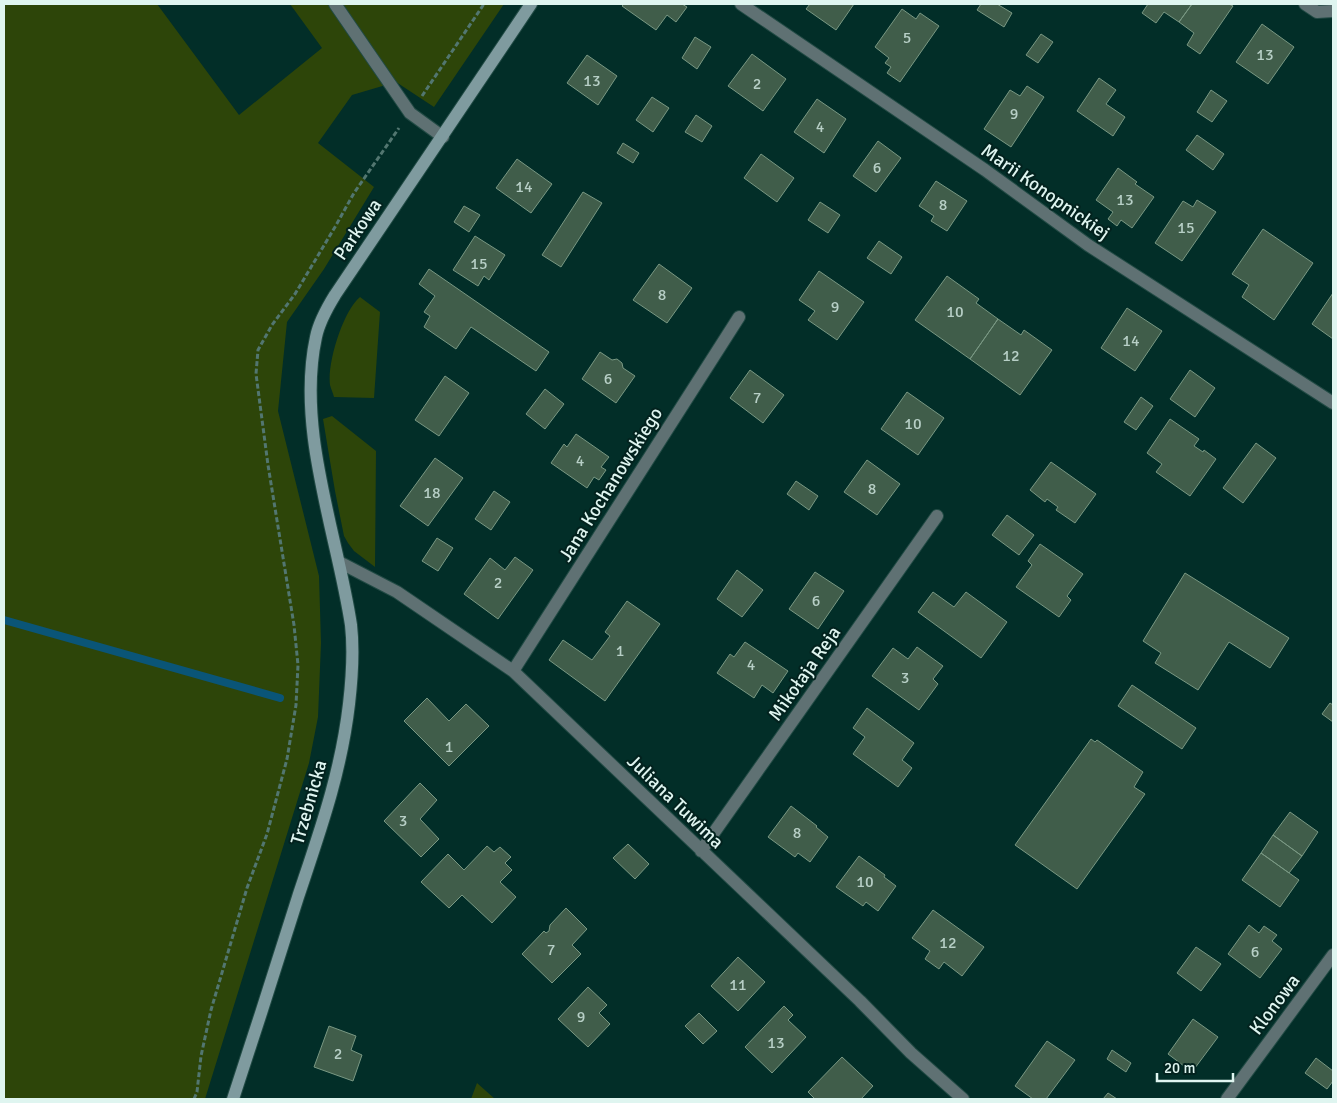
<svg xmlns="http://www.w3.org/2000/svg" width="1337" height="1103" font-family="Signika,sans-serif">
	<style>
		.green { fill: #2d4509 }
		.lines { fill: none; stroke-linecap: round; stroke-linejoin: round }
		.stream { stroke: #0a5577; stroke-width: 8 }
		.building { fill: #405d4a; stroke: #799883 }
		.lane-casing { stroke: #214a44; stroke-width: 14 }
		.street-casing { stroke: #214a44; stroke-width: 14 }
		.secondary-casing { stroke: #214a44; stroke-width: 14 }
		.path { stroke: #527670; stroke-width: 3; stroke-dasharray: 5 2.5; stroke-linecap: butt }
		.lane { stroke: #5f7173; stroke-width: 12 }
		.street { stroke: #5f7173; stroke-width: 12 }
		.secondary { stroke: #7f9b9f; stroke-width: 12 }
		.labels { text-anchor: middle; stroke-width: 4; stroke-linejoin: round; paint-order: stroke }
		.number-label { font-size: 16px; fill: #b7cfc6 }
		.street-label { font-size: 19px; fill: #dff5f0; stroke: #03221e }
	</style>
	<rect width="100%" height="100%" fill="#022e28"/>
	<!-- green -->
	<path class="green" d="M4,4H157L239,115L322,48L290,4H504L434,107L396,82L352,95L318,143L374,187L324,269L287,322L278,411L319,576L321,643L318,717L309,763L205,1099H4Z
		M360,297L380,312L374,398L334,397C333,393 331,389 330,385C327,363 343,311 360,297Z
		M332,416L376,451L375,567L354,551L348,543L344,536L335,491L323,419Z
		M477,1083L495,1099H471Z"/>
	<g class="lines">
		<!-- stream -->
		<path class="stream" d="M4,620L280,698"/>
	</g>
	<!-- building -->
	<path class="building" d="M624,4H682L687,7L676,22L667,15L656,30L622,6Z
		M810,4H854L836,30L806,9Z
		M981,4H997L1012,13L1004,27L977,10Z
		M1148,4H1192L1179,22L1164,12L1156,23L1142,13Z
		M1192,4H1229L1233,6L1200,54L1187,45L1194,33L1179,22Z
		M902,9L916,19L920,13L939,26L900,82L887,73L891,67L885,63L889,58L875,47Z
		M1262,24L1294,47L1268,84L1236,62Z
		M1041,34L1053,42L1038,63L1026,55Z
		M695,37L711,47L697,69L682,58Z
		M752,54L786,79L763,111L728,86Z
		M587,55L617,76L598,105L567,83Z
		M1099,78L1116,90L1106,104L1125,117L1113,136L1077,111Z
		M1027,86L1044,97L1011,147L984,129L1010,90L1020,96Z
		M1211,90L1227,101L1212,122L1197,112Z
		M652,97L669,108L653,132L636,120Z
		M817,99L846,119L824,153L794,132Z
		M696,115L712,126L702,142L685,132Z
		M1197,135L1224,154L1213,170L1186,150Z
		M878,141L901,158L876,192L853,176Z
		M623,143L639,153L633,163L617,153Z
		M761,154L794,178L777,202L744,178Z
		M517,159L552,184L531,213L496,188Z
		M1118,168L1137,182L1135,184L1154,197L1132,228L1121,220L1117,226L1108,219L1113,212L1096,200Z
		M936,181L967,201L947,231L931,221L934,216L919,206Z
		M583,192L602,203L561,267L542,255Z
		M1197,200L1216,212L1182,261L1155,243L1183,201L1193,207Z
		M820,202L840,215L828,233L808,220Z
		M464,206L480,215L469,232L454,222Z
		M1263,229L1313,263L1274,320L1242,297L1249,285L1232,274Z
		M475,236L505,255L489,280L484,276L478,286L453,270Z
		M879,241L902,257L891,274L867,258Z
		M659,264L692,288L667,323L633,300Z
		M429,269L549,352L536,371L471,327L456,349L424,327L430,316L424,312L435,296L419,284Z
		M819,271L864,302L837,340L808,320L815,311L799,300Z
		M947,276L979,299L976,303L998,319L970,359L915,320Z
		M1333,293V339L1312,324Z
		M1127,308L1162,331L1135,371L1101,348Z
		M998,319L1021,335L1024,330L1052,350L1020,395L970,359Z
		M600,352L612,360L617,359L622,363L623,368L635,376L616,403L582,379Z
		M750,370L784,395L763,423L730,398Z
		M1190,370L1215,388L1195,417L1170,399Z
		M445,376L469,393L439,436L415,420Z
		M545,389L564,404L545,429L526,414Z
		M907,392L944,418L918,455L881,429Z
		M1141,397L1153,406L1136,430L1124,422Z
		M1170,419L1199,439L1194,446L1203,452L1204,450L1216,459L1190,496L1156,472L1162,464L1147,453Z
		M576,434L609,457L601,467L606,470L599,480L594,477L587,488L551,463L564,444L567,447Z
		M1256,443L1276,458L1243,503L1223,488Z
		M435,458L463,478L428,526L400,506Z
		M867,460L900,484L877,515L844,492Z
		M1051,462L1096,494L1075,523L1056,510L1058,507L1047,499L1045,502L1030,490Z
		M796,481L818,496L809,510L787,494Z
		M494,491L510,502L491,530L475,519Z
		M1007,515L1034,535L1019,555L992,535Z
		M437,538L453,548L438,571L422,561Z
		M1040,544L1083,574L1067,596L1071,600L1059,617L1016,587L1032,565L1028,561Z
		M515,557L533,570L498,619L464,594L490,558L505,570Z
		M737,570L763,590L742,617L717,599Z
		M815,572L844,591L818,629L789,609Z
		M1185,573L1289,638L1270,668L1229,642L1198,690L1155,663L1161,653L1143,641Z
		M933,592L954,607L966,592L1007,622L981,658L918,612Z
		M627,601L660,624L605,701L549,660L563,640L592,660L610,636L605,632Z
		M745,642L788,671L773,693L762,685L754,698L717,673L730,654L734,657Z
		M917,647L943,666L933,679L938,684L919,710L872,676L893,648L908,659Z
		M1132,685L1196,728L1182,749L1118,706Z
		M427,698L449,721L466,704L489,726L449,766L404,721Z
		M1330,703L1333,705V722L1322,714Z
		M867,708L914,743L902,760L912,768L898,787L853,754L865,737L853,728Z
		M1091,739L1095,742L1097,740L1143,772L1134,787L1145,794L1077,889L1015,845Z
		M420,783L437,800L420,819L439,839L421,857L384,821Z
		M791,806L817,826L816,827L828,837L810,862L798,853L795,857L768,837Z
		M1290,812L1318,832L1302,856L1273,835Z
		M1273,835L1302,856L1289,873L1261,853Z
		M628,844L649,864L635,879L613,858Z
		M487,846L494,852L500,847L511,857L505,863L512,870L500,882L516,897L492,923L462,895L449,908L421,882L448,854L464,870Z
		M1261,853L1299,880L1280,907L1242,880Z
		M859,856L885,875L884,877L896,886L878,911L866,902L863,906L836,887Z
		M566,908L587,929L572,945L581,954L552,983L522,954L544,931L546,933L549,931L550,925Z
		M933,910L984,947L962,976L944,962L939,969L925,959L930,951L912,938Z
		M1249,925L1259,933L1264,926L1277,935L1272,941L1282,949L1260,978L1228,954Z
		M1196,947L1221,964L1201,991L1177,973Z
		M738,957L765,982L738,1011L711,986Z
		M588,987L607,1005L599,1013L610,1024L588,1047L558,1019Z
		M784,1006L793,1015L788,1020L806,1037L772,1073L745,1047Z
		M699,1013L717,1031L703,1044L685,1026Z
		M1193,1019L1218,1037L1192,1072L1168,1054Z
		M329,1026L356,1036L351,1050L362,1055L353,1081L314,1067Z
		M1047,1041L1075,1060L1046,1099H1033L1015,1086Z
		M1112,1050L1131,1063L1126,1072L1107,1059Z
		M842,1057L873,1086L861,1099H815L808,1092Z
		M1316,1058L1333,1071V1081L1327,1089L1305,1073Z
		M1108,1093L1117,1099H1103Z"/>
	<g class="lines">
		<!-- lane casing -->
		<g class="lane-casing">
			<path id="lane" d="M335,4L410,113L443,137"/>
		</g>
		<!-- street casing -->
		<g class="street-casing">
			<path id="street" d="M741,4L985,170L1088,245L1333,403
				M1305,4L1317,12L1333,11
				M339,562L397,592L513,671L860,1001L911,1053L963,1099
				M513,671L739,317
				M701,851L937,516
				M1227,1099L1333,955"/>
		</g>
		<!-- secondary casing -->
		<g class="secondary-casing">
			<path id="secondary" d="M233,1099C255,1032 277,964 298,897C320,831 341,773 349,704C352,678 354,651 351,625C337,533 296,429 316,337C319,322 327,308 335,295L531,4"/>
		</g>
		<!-- path -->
		<path class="path" d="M422,96L484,4
			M194,1099L197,1092L201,1056L211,1010L247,888L267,834L287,759L296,705L298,665L294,625L268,465L256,374L258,350L272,325L295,294L335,227L354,193L399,128"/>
		<!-- lane -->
		<use href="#lane" class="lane"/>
		<!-- street -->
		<use href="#street" class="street"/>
		<!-- secondary -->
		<use href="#secondary" class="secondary"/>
	</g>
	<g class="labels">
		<!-- number labels -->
		<g class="number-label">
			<text x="907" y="43">5</text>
			<text x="1265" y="60">13</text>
			<text x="592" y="86">13</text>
			<text x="757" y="89">2</text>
			<text x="1014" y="119">9</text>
			<text x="820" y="132">4</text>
			<text x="877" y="173">6</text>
			<text x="524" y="192">14</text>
			<text x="1125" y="205">13</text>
			<text x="943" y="210">8</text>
			<text x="1186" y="233">15</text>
			<text x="479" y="269">15</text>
			<text x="662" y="300">8</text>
			<text x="835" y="312">9</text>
			<text x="955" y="317">10</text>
			<text x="1131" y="346">14</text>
			<text x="1011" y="361">12</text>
			<text x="608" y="384">6</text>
			<text x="757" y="403">7</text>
			<text x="913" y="429">10</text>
			<text x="580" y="466">4</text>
			<text x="872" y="494">8</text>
			<text x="432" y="498">18</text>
			<text x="498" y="588">2</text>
			<text x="816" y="606">6</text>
			<text x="620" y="656">1</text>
			<text x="751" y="670">4</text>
			<text x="905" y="683">3</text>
			<text x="449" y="752">1</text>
			<text x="403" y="826">3</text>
			<text x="797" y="838">8</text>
			<text x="865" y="887">10</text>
			<text x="948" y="948">12</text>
			<text x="551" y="955">7</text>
			<text x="1255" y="957">6</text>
			<text x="738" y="990">11</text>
			<text x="581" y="1022">9</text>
			<text x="776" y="1048">13</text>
			<text x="338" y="1059">2</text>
		</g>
		<!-- street labels -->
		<g class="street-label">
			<text transform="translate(1046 191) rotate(35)" y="7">Marii Konopnickiej</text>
			<text transform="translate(357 229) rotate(-56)" y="7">Parkowa</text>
			<text transform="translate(610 484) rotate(-58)" y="7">Jana Kochanowskiego</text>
			<text transform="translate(804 673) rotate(-55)" y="7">Mikołaja Reja</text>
			<text transform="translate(676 801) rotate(44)" y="7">Juliana Tuwima</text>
			<text transform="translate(308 802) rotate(-74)" y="7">Trzebnicka</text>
			<text transform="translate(1274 1004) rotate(-53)" y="7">Klonowa</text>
		</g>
	</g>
	<!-- border -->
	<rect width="1337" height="1103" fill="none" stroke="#dff5f0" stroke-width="10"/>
	<!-- scale -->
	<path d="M1157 1073v8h76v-8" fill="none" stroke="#dff5f0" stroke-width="2.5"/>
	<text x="1164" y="1073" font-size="15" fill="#dff5f0" stroke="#03221e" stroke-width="4" paint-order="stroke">20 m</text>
</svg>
